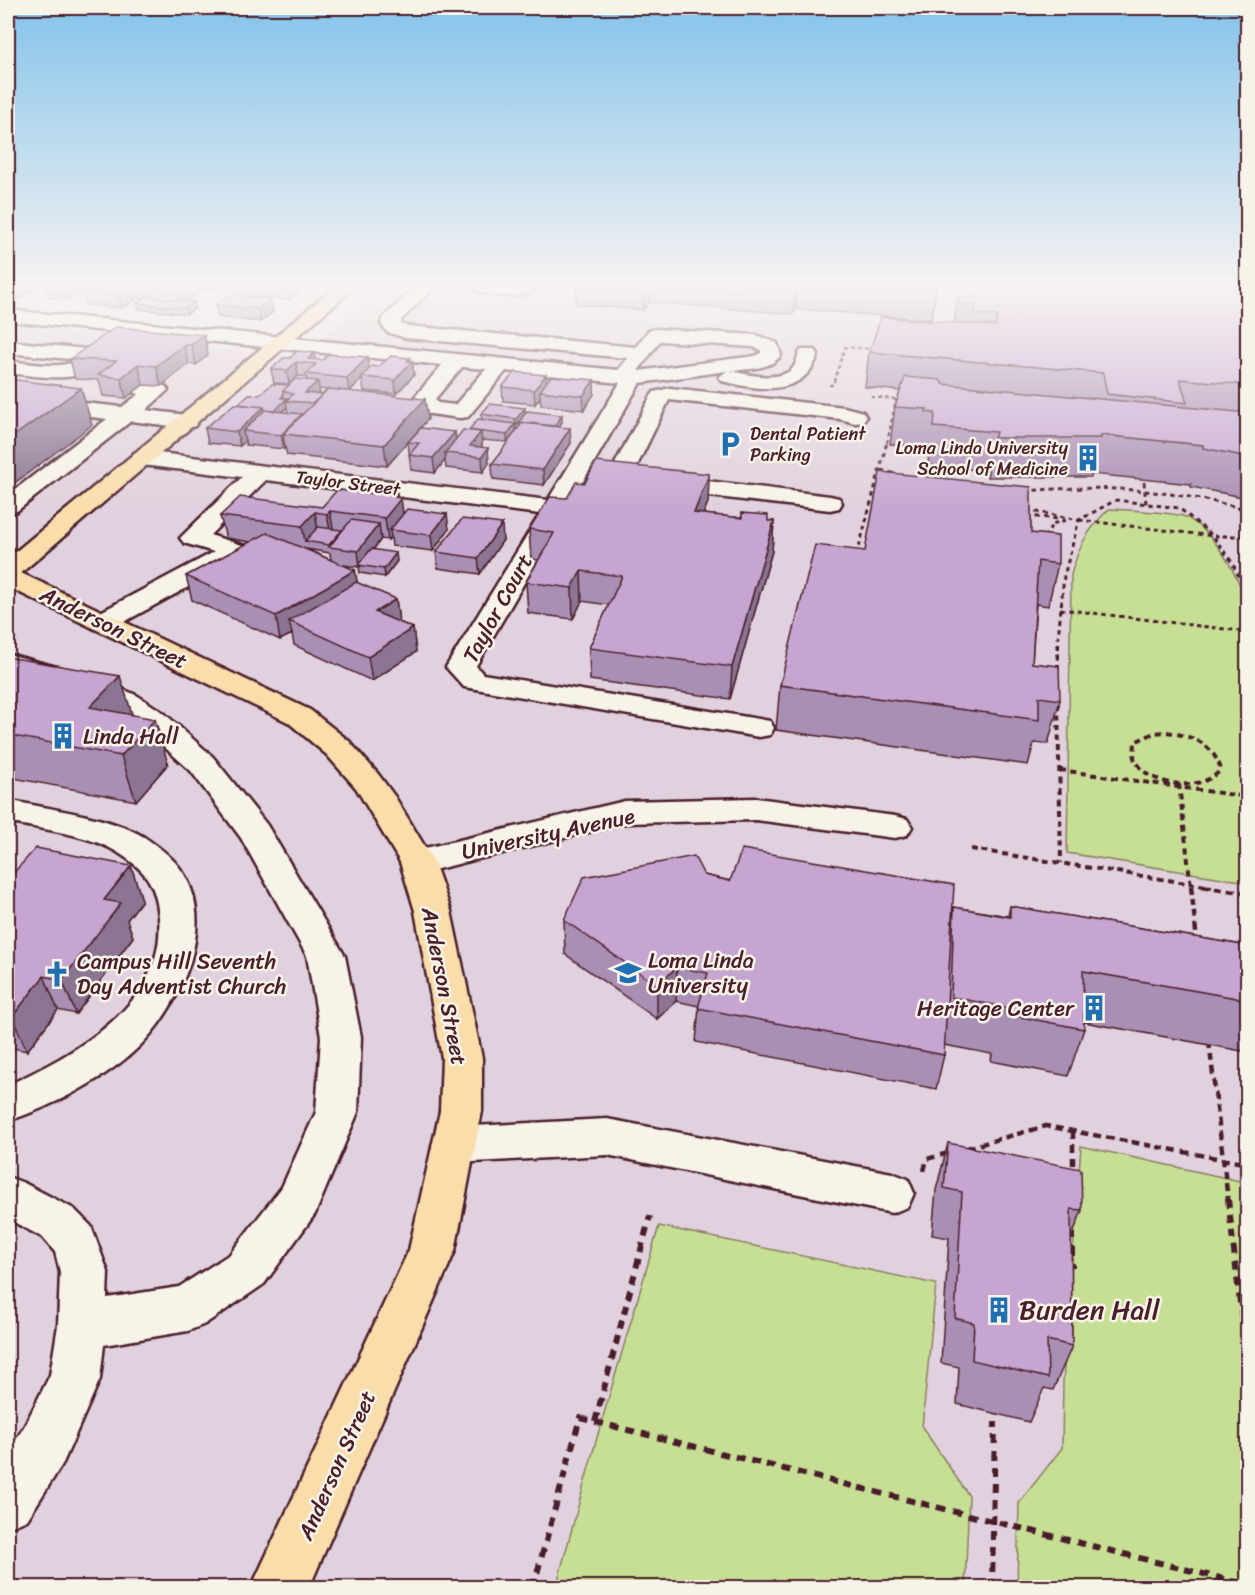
<svg xmlns="http://www.w3.org/2000/svg" width="1255" height="1595" font-family="Sriracha,sans-serif">
	<style>
		.built { fill: #e1d1de }
		.green { fill: #c7df95; stroke: #887f60; stroke-width: 1.5 }
		.lines { fill: none; stroke-linecap: round; stroke-linejoin: round }
		.minor-casing { stroke: #4a1f2b; stroke-width: 5 }
		.major-casing { stroke: #4a1f2b; stroke-width: 5 }
		.path-far4 { stroke: #4a1f2b; stroke-width: 2; stroke-dasharray: 4 3; stroke-linecap: butt }
		.path-far3 { stroke: #4a1f2b; stroke-width: 3; stroke-dasharray: 4.5 4; stroke-linecap: butt }
		.path-far2 { stroke: #4a1f2b; stroke-width: 4; stroke-dasharray: 6 4.5; stroke-linecap: butt }
		.path-far1 { stroke: #4a1f2b; stroke-width: 4.5; stroke-dasharray: 8 5; stroke-linecap: butt }
		.path { stroke: #4a1f2b; stroke-width: 6; stroke-dasharray: 9 7; stroke-linecap: butt }
		.minor { fill: #f7f3e8; fill-rule: evenodd }
		.major { fill: #f9deab; fill-rule: evenodd }
		.wall { fill: #aa8fb4; stroke: #4a1f2b; stroke-width: 1.5; fill-rule: evenodd }
		.shaded-wall { fill: #8b7492; stroke: #4a1f2b; stroke-width: 1.5 }
		.building { fill: #c6a6d1; stroke: #4a1f2b; stroke-width: 1.5 }
		.labels { text-anchor: middle; stroke-width: 5; stroke-linejoin: round; paint-order: stroke }
		.far-poi-label { font-size: 18px; fill: #4a1f2b; stroke: #f7f3e8; text-anchor: start }
		.far-street-label { font-size: 18px; fill: #4a1f2b; stroke: #f7f3e8 }
		.street-label { font-size: 22px; fill: #4a1f2b; stroke: #f7f3e8 }
		.poi-label { font-size: 22px; fill: #4a1f2b; stroke: #f7f3e8; text-anchor: start }
		.near-poi-label { font-size: 27px; fill: #4a1f2b; stroke: #f7f3e8; text-anchor: start }
	</style>
	<rect width="100%" height="100%" fill="#ede4e3"/>
	<filter id="ink" filterUnits="userSpaceOnUse"><feTurbulence type="fractalNoise" baseFrequency=".0167" numOctaves="2"/><feDisplacementMap in="SourceGraphic" scale="12" xChannelSelector="R" yChannelSelector="G"/><feConvolveMatrix kernelMatrix="1 2 1 2 8 2 1 2 1" color-interpolation-filters="sRGB"/></filter>
	<g filter="url(#ink)">
		<!-- built -->
		<path class="built" d="M379,287H1247V1587H8V325L299,358Z"/>
		<!-- green -->
		<path class="green" d="M1109,509C1124,510 1178,512 1188,518C1217,535 1235,572 1247,601V882L1067,853L1071,575C1079,546 1087,530 1109,509Z
			M1081,1146L1240,1181V1170L1247,1172V1587L1017,1588L1019,1503L1062,1448L1063,1382Z
			M659,1226L936,1284L922,1427L969,1496L965,1587H556L596,1441Z"/>
		<g class="lines">
			<!-- minor casing -->
			<g class="minor-casing">
				<path id="minor" d="M415,287H434L401,320V324L408,326L636,347L648,331L655,329L756,335L777,343L781,355C771,370 746,369 730,371C746,374 780,383 793,368C797,363 797,355 801,350H815L818,354C805,398 757,390 722,381L719,377L727,371L640,383L476,666L483,674L759,719L770,721L774,728L770,735L759,737L464,687L446,667L540,514L266,480L210,535L245,546L249,551L245,556L113,628L103,630L93,628L89,622L93,616L214,552L184,543L180,538L242,477L142,465L134,463L131,458L134,453L142,451L548,500L620,383L506,371L468,417L460,418L423,413L413,399L442,365L8,321V310L618,370L628,358L406,338L387,332L381,324L383,318ZM660,341L753,347L761,350V353L755,356L638,371ZM462,367L486,369L455,405L438,403L435,399Z
					M474,287H536C524,301 492,295 477,291Z
					M8,341L96,350L103,352L106,356C85,387 40,376 8,373V361C31,363 58,370 80,360L8,353Z
					M139,382L165,386L168,390L146,410L195,416L198,421L195,426L187,428L131,421L17,511L8,513V495L107,419L8,407V395L122,407L139,394L132,392L129,388L132,384Z
					M670,388L844,407L863,412L866,417L863,422L855,423L840,419L669,400L634,472L830,496L839,498L842,503L839,508L830,510L632,487L613,480L609,475L651,396L654,392Z
					M8,654L98,678L138,696L164,713L213,757L267,825L345,956L361,1037L358,1112L315,1214L264,1284L205,1324L188,1331L104,1345L100,1379L63,1463L27,1520L8,1528V1453L25,1425L50,1375L58,1325L60,1272L55,1252L42,1237L8,1219V1177L24,1183L74,1209L91,1226L108,1272L107,1298L179,1287L230,1254L282,1187L316,1112L321,1037L307,956L241,838L191,771L142,727L116,708L78,690L8,672Z
					M756,798L895,816L907,819L912,827L907,835L895,838L756,820L625,823L417,874L405,870L400,862L405,854L417,850L625,801Z
					M8,800C48,809 110,816 144,837C156,845 170,855 179,867C222,922 178,1014 131,1054C97,1083 51,1107 8,1121V1085C74,1054 167,1005 159,917C156,884 146,870 117,852C85,833 43,830 8,822Z
					M607,1119L892,1173L908,1179L914,1193L908,1207L892,1213L607,1155L454,1163L439,1158L432,1145L439,1132L454,1127Z"/>
			</g>
			<!-- major casing -->
			<g class="major-casing">
				<path id="major" d="M335,287H355L21,573L310,710L349,741L378,774L395,797L434,862L451,911L482,1058V1111L455,1251L309,1588H251L409,1250L440,1111L442,1058L415,911L400,862L356,788L327,755L288,722L8,587V558Z"/>
			</g>
			<!-- path-far4 -->
			<path class="path-far4" d="M829,385H833L845,347L874,349
				M871,397L902,400
				M887,443L896,399"/>
			<!-- path-far3 -->
			<path class="path-far3" d="M881,470L896,474
				M1144,482L1146,504
				M1026,491C1102,484 1174,490 1248,510
				M1027,510L1079,520L1116,500L1179,508L1213,536L1231,561L1248,593
				M1027,516L1059,519
				M1079,520L1213,536H1248
				M1045,538L1052,524L1066,520
				M857,555L887,442
				M1060,609L1241,631L1248,611
				M1058,639L1064,576L1079,520"/>
			<!-- path-far2 -->
			<path class="path-far2" d="M1058,670V638
				M1058,704L1061,863
				M1167,732C1194,737 1211,742 1221,769C1206,790 1162,788 1143,770C1139,767 1137,762 1134,758L1135,742L1154,733Z
				M1060,770L1248,797
				M1179,784L1191,887
				M971,849L1212,887"/>
			<!-- path-far1 -->
			<path class="path-far1" d="M1191,886L1197,941
				M1202,886L1248,893
				M1209,1041L1228,1200
				M1073,1131V1172
				M967,1148L1046,1126L1248,1164
				M924,1171L927,1159L948,1153"/>
			<!-- path -->
			<path class="path" d="M1228,1199L1248,1372
				M1072,1231V1267
				M595,1422L650,1216
				M533,1588L580,1418L1248,1585
				M992,1588L995,1422"/>
			<!-- minor -->
			<use href="#minor" class="minor"/>
			<!-- major -->
			<use href="#major" class="major"/>
		</g>
		<!-- wall -->
		<path class="wall" d="M10,287H37L28,293H23L24,296L12,303H8V288H10Z
			M84,287L70,299L49,297L47,291Z
			M91,287H221L217,290L203,289L187,301L195,308L187,314L139,309L137,303L144,298H138L122,308L86,305L82,292Z
			M233,287H298V291L289,300L235,295Z
			M576,287H937L931,320L796,309L793,314L649,302L643,310L576,304Z
			M1000,287H1248V498L1191,487V484L1092,474L1091,477H987L988,471L928,465L929,451L920,450L921,447L890,444L895,407L900,391L865,387L869,352L954,323L957,304L999,291Z
			M271,299L273,312L260,322L218,317L215,305Z
			M204,335L208,355L196,365L189,364L161,386L143,385L126,398L103,396L99,380L75,379L70,359Z
			M284,358L315,360L369,370L378,367L412,361L414,375L396,394L364,391L362,379L350,391L428,419L387,466L287,455L285,447L284,449L246,445L245,441L240,446L208,443L205,428L238,404L259,395L307,380L306,377L298,376L289,384L274,383L271,369ZM319,389L327,390L322,395H320ZM287,407L288,413L282,412Z
			M594,380V394L584,410L541,405L540,397L535,404L503,401L502,387L547,382Z
			M481,414H525L562,422L559,427L571,443L544,485L493,479L492,464L519,427V423L516,426V431L507,442L482,440V447L489,463L483,472L446,468L445,460L435,473L411,470L408,442L455,432L456,439L469,430L482,420Z
			M709,474L708,502L703,514L742,518V513L768,521H774L772,551L730,699L590,680L589,648L609,605L582,601L573,619L528,613L526,582L539,560L531,559L529,529L585,483Z
			M397,497L403,513L449,529L433,551L392,546L391,537L388,540L381,539L373,550L397,561L385,577L360,573L359,567L343,565L355,570L357,583L396,599L399,622L413,628L416,652L372,681L294,645L292,634L280,640L192,600L186,576L250,542L226,538L220,516L322,507ZM306,549L330,553L331,560Z
			M1031,533L1058,564L1048,606L1036,604L1032,663L1060,700L1048,744L1034,743L1028,765L776,730L780,685L865,551Z
			M503,540L480,574L438,568L436,552Z
			M8,657L132,715L168,764L136,801L8,777Z
			M131,866L142,900L127,920L133,937L76,1014L58,1010L27,1051L8,1047V879Z
			M704,875L730,881L953,915L954,907L1008,916L1010,906L1248,946V1052L1084,1022V1029L1068,1076L991,1061L992,1054L944,1045V1055L936,1089L696,1042L699,1006L676,1001L657,1019L565,954L564,920Z
			M948,1143L1082,1210L1071,1239L1072,1346L1053,1390L1044,1388L1029,1422L957,1404L959,1367L941,1363L949,1238L932,1235L936,1190Z"/>
		<!-- shaded-wall -->
		<path class="shaded-wall" d="M26,287H37L28,293Z
			M76,287H84L85,290L70,299L69,293Z
			M132,287H135L138,298L122,308L119,295Z
			M145,287H165L152,290L154,295L148,299Z
			M186,287H203V289L182,305L179,292Z
			M287,287H298V291L289,300Z
			M644,287H649V302L643,310Z
			M796,287H797L796,309L793,314Z
			M936,287H937L931,320Z
			M22,289L24,296L12,303L10,297Z
			M271,299L273,312L260,322L258,309Z
			M194,302L195,308L187,314L185,308Z
			M204,335L208,355L196,365L191,345Z
			M184,345L189,364L161,386L156,366Z
			M314,353L317,367L316,364L308,359Z
			M368,357L369,371L362,377V379L349,392L347,378Z
			M410,358L411,363L412,361L414,375L396,394L395,380Z
			M296,362L298,376L289,384L287,371Z
			M138,364L143,385L126,398L121,378Z
			M546,375L547,389L540,391V397L535,404L534,390Z
			M594,380V394L584,410L583,396Z
			M318,381L320,395L305,393Z
			M81,388L92,425L8,488V440Z
			M283,396L284,401L287,398L286,401L287,407L276,418L275,411L281,398Z
			M425,399L428,419L387,466L384,445Z
			M264,407L267,422L243,431L245,441L240,446L237,432Z
			M525,408V415L516,426V419Z
			M302,414L283,434L285,447L284,449L281,435Z
			M562,415V422L555,433V426Z
			M515,424L516,431L507,442V435Z
			M570,428L571,443L544,485L543,470Z
			M455,432L456,446L445,453V460L435,473L433,458Z
			M481,432L482,446L475,456L470,446Z
			M488,448L489,463L483,472L482,457Z
			M709,474L708,502L693,542L694,513Z
			M397,493L398,502L401,498L404,520L390,530L391,537L388,540L385,518L394,497Z
			M330,511L334,533L331,536L327,514Z
			M315,512L319,535L305,541L302,526Z
			M447,514L449,529L433,551L431,535Z
			M774,521L772,551L730,699L732,667Z
			M379,524L381,539L360,567L358,551Z
			M502,524L503,540L480,574L478,558Z
			M396,553L397,561L385,577L384,569Z
			M355,570L359,593L289,621L292,634L280,640L276,616Z
			M581,571L582,601L573,619L572,588Z
			M396,599L399,623L375,612Z
			M413,628L416,652L372,681L368,657Z
			M120,676L134,720L90,707Z
			M155,719L168,764L136,801L121,756Z
			M131,866L142,900L127,920L133,937L76,1014L62,980L104,900Z
			M677,967L676,1001L657,1019V985Z
			M44,976L58,1010L27,1051L12,1017Z
			M8,1389L11,1395L8,1399Z"/>
		<!-- building -->
		<path class="building" d="M54,287H78L69,293L47,291Z
			M91,287H132L119,295L82,292Z
			M156,287H186L179,292L152,290Z
			M1000,287H1248V385L1180,379L1187,403L1107,394L1103,373L869,352L881,317L996,326L997,316L974,314L976,306L957,304L959,296L978,298L980,289L1000,291Z
			M8,288L22,289L10,297H8Z
			M228,295L271,299L258,309L215,305Z
			M147,297L194,302L185,308L137,303Z
			M116,327L204,335L191,345H184L156,366L138,364L121,378L98,375L116,361L70,359Z
			M297,351L314,353L308,359L323,360L329,354L368,357L347,378L306,374L316,364L296,362L287,371L271,369L284,358H290Z
			M391,356L410,358L407,361H412L395,380L362,377L372,366L378,367Z
			M515,372L546,375L534,390L502,387Z
			M551,376L594,380L583,396L540,391Z
			M905,377L940,380L943,384L1248,413V457L1203,448V445L1101,435V438H994L996,432L934,427L935,413L926,412L927,409L895,407Z
			M8,379L81,388L8,440Z
			M295,379L318,381L305,393L322,395L313,403L286,401L293,394L283,391Z
			M272,384L289,385L283,391V396L281,398H287L275,411L265,410L264,407L238,404L249,394L259,395Z
			M328,389L425,399L384,445L283,434Z
			M234,404L264,407L237,432L205,428Z
			M490,404L525,408L516,419L481,414Z
			M265,410L302,414L281,435L243,431Z
			M527,411L562,415L555,426L519,422Z
			M478,419L515,424L507,435L469,430Z
			M522,423L570,428L543,470L492,464Z
			M421,428L455,432L433,458L409,455L419,443L408,442Z
			M463,430L481,432L470,446L488,448L482,457L445,453Z
			M596,462L709,474L694,513L742,518V513L768,515V521H774L732,667L589,648L622,576L581,571L572,588L526,582L554,533L529,529L550,497L567,498L576,482L585,483Z
			M880,472L1031,487V533L1058,536V564L1038,561L1032,663L1059,666L1060,700L1039,697V720L780,685L815,545L865,551Z
			M337,490L377,494L380,491L397,493L394,497L401,498L385,518L330,511L327,514L315,512L302,526L220,516L240,497L322,507Z
			M407,509L447,514L431,535L390,530Z
			M462,519L502,524L478,558L436,552Z
			M351,520L379,524L358,551L329,547Z
			M318,527L342,530L329,545L305,541Z
			M267,533L355,570L276,616L186,576Z
			M371,549L396,553L384,569L358,565Z
			M356,582L396,599L375,612L413,628L368,657L289,621Z
			M8,657L120,676L90,707L155,719L121,756L8,735Z
			M36,848L131,866L104,900L121,903L62,980L44,976L12,1017L8,1016V879Z
			M742,849L954,885L944,1055L698,1008L708,973L677,967L657,985L564,920L584,877L694,856L704,875L730,881Z
			M1010,906L1248,946V1000L1083,971L1084,1029L1005,1014V1007L951,997L954,907L1010,917Z
			M948,1143L1081,1169L1082,1210L1071,1209L1072,1346L1047,1340L1048,1378L972,1360L974,1323L955,1318L962,1192L944,1188Z"/>
	</g>
	<!-- sky -->
	<linearGradient id="sky" x2="0" y2="1"><stop stop-color="#84c3eb"/><stop offset="0.56" stop-color="#f7f3f2"/><stop offset="1" stop-color="#f7f3f2" stop-opacity="0"/></linearGradient>
	<rect width="1255" height="510" fill="url(#sky)"/>
	<!-- icons -->
	<defs>
		<g id="parking-bare" transform="scale(2.07)"><path d="M-3.5-5.5H1a3.5 3.5 0 0 1 0 7H-1V5.5H-3.5ZM-1-3.4V-.6H.8a1.4 1.4 0 0 0 0-2.8Z" fill="#1f6fb2" stroke="#f7f3e8" stroke-width="2.5" paint-order="stroke"/></g>
		<g id="building-bare" transform="scale(2.07)"><path d="M-4-6H4V6H1V3H-1V6H-4ZM-2.5-4.3h1.7v1.8h-1.7ZM.8-4.3h1.7v1.8H.8ZM-2.5-1h1.7V.8h-1.7ZM.8-1h1.7V.8H.8Z" fill="#1f6fb2" stroke="#f7f3e8" stroke-width="2.5" paint-order="stroke"/></g>
		<g id="university-bare" transform="scale(2.07)"><path d="M0-5L7-2L0 1L-7-2ZM-4 1L0 2.5L4 1V4Q0 6-4 4Z" fill="#1f6fb2" stroke="#f7f3e8" stroke-width="2.5" paint-order="stroke"/></g>
		<g id="church-bare" transform="scale(2.07)"><path d="M-1.2-6h2.4v3.5h3.3v2.4h-3.3V6h-2.4V-.1h-3.3v-2.4h3.3Z" fill="#1f6fb2" stroke="#f7f3e8" stroke-width="2.5" paint-order="stroke"/></g>
	</defs>
	<g fill-rule="evenodd">
		<use href="#parking-bare" x="730" y="444"/>
		<use href="#building-bare" x="1088" y="458"/>
		<use href="#building-bare" x="63" y="736"/>
		<use href="#university-bare" x="628" y="973"/>
		<use href="#church-bare" x="57" y="974"/>
		<use href="#building-bare" x="1094" y="1008"/>
		<use href="#building-bare" x="999" y="1310"/>
	</g>
	<g class="labels">
		<!-- far-poi labels -->
		<g class="far-poi-label">
			<text x="750" y="440">Dental Patient<tspan x="750" dy="21">Parking</tspan></text>
			<text x="1068" y="454" text-anchor="end">Loma Linda University<tspan x="1068" dy="21">School of Medicine</tspan></text>
		</g>
		<!-- far-street labels -->
		<g class="far-street-label">
			<text transform="translate(348 483) rotate(7)" y="6">Taylor Street</text>
		</g>
		<!-- street labels -->
		<g class="street-label">
			<text transform="translate(497 608) rotate(-61)" y="8">Taylor Court</text>
			<text transform="translate(114 627) rotate(26)" y="8">Anderson Street</text>
			<text transform="translate(548 833) rotate(-12)" y="8">University Avenue</text>
			<text transform="translate(445 986) rotate(79)" y="8">Anderson Street</text>
			<text transform="translate(336 1465) rotate(-66)" y="8">Anderson Street</text>
		</g>
		<!-- poi labels -->
		<g class="poi-label">
			<text x="83" y="744">Linda Hall</text>
			<text x="648" y="968">Loma Linda<tspan x="648" dy="25">University</tspan></text>
			<text x="77" y="969">Campus Hill Seventh<tspan x="77" dy="25">Day Adventist Church</tspan></text>
			<text x="1074" y="1016" text-anchor="end">Heritage Center</text>
		</g>
		<!-- near-poi labels -->
		<g class="near-poi-label">
			<text x="1019" y="1319">Burden Hall</text>
		</g>
	</g>
	<!-- margin -->
	<rect width="1255" height="1595" fill="none" stroke="#f7f3e8" stroke-width="30"/>
	<rect x="15" y="15" width="1225" height="1565" fill="none" stroke="#4a1f2b" stroke-width="2" filter="url(#ink)"/>
</svg>
